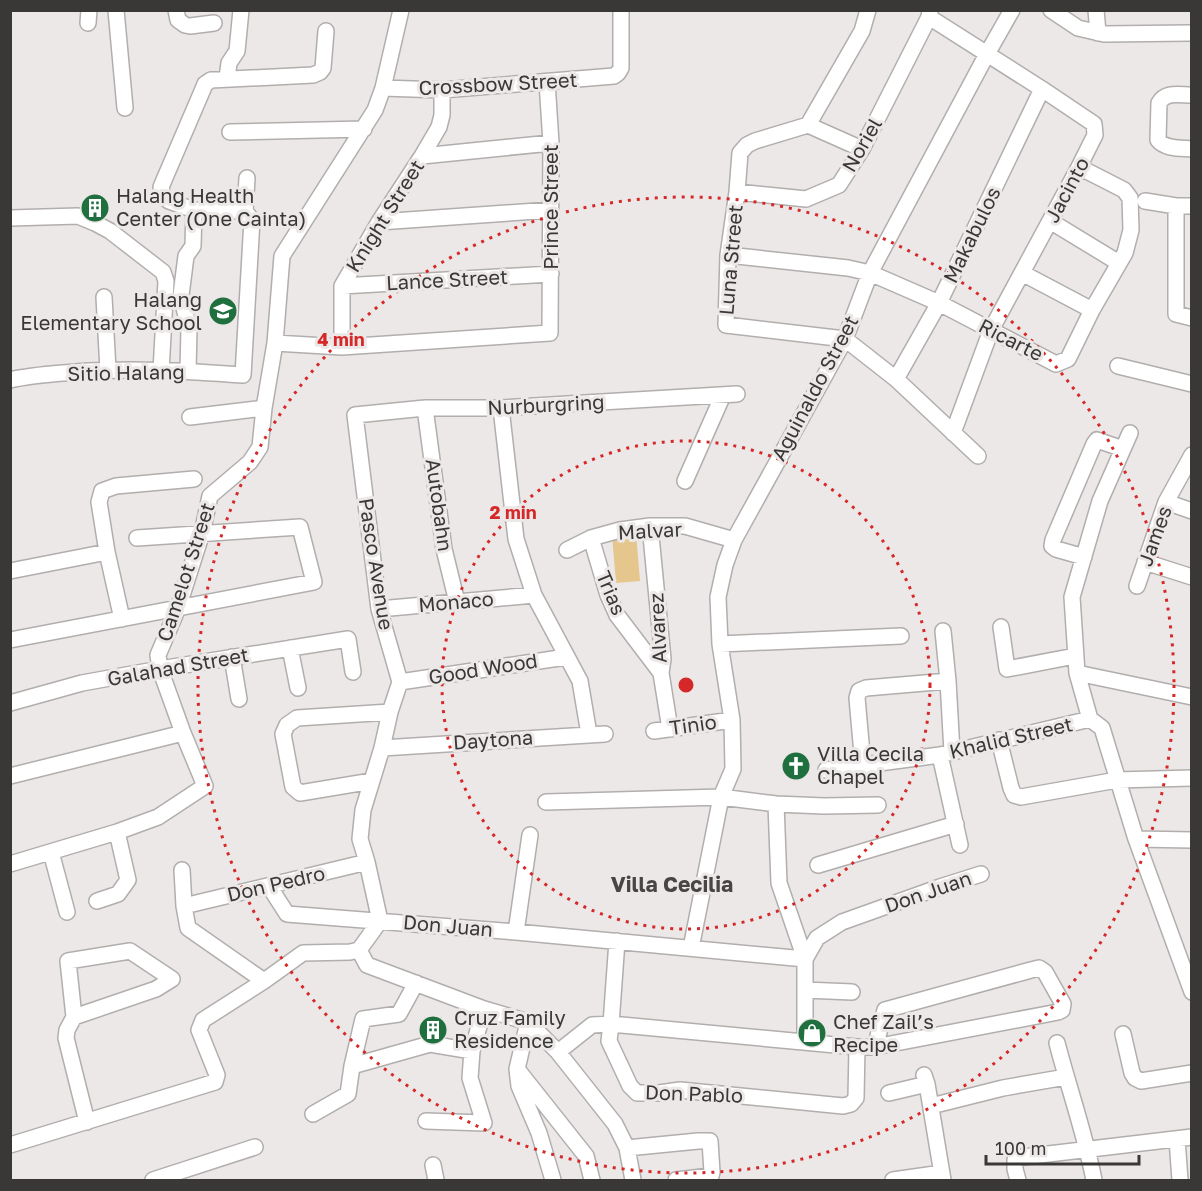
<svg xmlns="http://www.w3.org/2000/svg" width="1202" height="1191" font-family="'Golos Text',sans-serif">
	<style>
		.green { fill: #e5c68c }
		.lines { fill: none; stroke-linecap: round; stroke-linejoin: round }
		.minor-casing { stroke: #b1aead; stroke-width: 18 }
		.minor { stroke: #fff; stroke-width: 15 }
		.ring { fill: none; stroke: #d62828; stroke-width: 3; stroke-dasharray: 3 6 }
		.labels { text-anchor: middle; stroke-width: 6; stroke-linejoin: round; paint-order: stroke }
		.street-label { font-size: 20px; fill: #393837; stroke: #ece8e7 }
		.poi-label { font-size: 20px; fill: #393837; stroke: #ece8e7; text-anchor: start }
		.neighbourhood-label { font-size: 21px; font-weight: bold; fill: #484544; stroke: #ece8e7 }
		.centre { fill: #d62828; stroke: #ece8e7; stroke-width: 3 }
		.ring-label { font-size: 18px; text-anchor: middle; font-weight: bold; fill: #d62828; stroke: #ece8e7; stroke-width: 6; stroke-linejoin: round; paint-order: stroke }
	</style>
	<rect width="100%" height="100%" fill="#ece8e7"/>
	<!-- green -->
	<path class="green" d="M636,533L640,581L616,583L612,535Z"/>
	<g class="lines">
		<!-- minor casing -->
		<g class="minor-casing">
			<path id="minor" d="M116,10L125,108
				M176,10L178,20L185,25L190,26L214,23
				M1051,10L1078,28L1104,34L1190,33
				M1096,10L1098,33
				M929,17L1042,89L1094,124L1095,135L1079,167L991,330L953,433
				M88,23L89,10
				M227,78L229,63L237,51L241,10
				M383,88L442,90L614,76L618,73L621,68V10
				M1192,95C1179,95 1166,91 1159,103L1158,140C1165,149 1180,148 1192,149
				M808,125L755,141L747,145L740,153L737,192L728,255L726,325L845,339L896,379L978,456
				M808,125L862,31L868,10
				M808,125L862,149
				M230,132L364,129
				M422,156L551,143
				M737,192L806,199L839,185L862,149L929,17L930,10
				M1145,201L1176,206H1192
				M1176,206V314L1192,318
				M245,211L194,210L169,201L163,196L161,187L203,89L205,84L211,80L313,75L320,72L323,68L326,31
				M245,211L247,178
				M10,218L78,216L95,223L110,231L163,272L166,281L161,371
				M1050,221L1119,263
				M379,222L551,210
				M728,255L848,268L870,273L939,303L1056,364L1068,359L1092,310L1125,253L1131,230L1130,198L1124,190L1079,167
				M1022,273L1092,310
				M342,286L551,274
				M104,297L108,370
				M275,343L342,347L550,333L551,143L547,82
				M342,347V286L379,222L422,156L439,127L442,115V90
				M1118,366L1192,384
				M188,371L189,329L181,295L186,256L193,246L194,210
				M896,379L939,303L1042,89
				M10,380C32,375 53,374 75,372C131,368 187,371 243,375L252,220L245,211
				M425,408L444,549L457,602
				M501,408L516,539L534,595L580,681L589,734
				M190,417L264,408
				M1130,433L1100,501L1072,597L1077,673L1090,719L1102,728L1136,839L1192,992
				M685,481L723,395
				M1166,502L1192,511
				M650,526L663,659L661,673L670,729
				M591,538L608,595L617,615L661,673
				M567,550L591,538L620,530L650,526H685L734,540
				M1084,557L1056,549L1052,546L1053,540L1094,444L1097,440L1123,449
				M1145,562L1192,577
				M10,571L107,552
				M1137,586L1166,502L1192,455
				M379,609L534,595
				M122,619L107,552L99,502L102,491L116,486L194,479
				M1001,627L1007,669L1075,656
				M943,631L948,681L952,752
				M10,640L314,582L300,527L137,538
				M720,644L901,636
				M290,648L298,688
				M232,657L239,699
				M1077,673L1192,697
				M400,682L566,657
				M10,703L82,683L160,669L348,639L353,672
				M654,731L732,720
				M999,740L1011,788L1014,795L1021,797L1117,780L1192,778
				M382,748L605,734
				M940,755L960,845
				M863,765L857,698L859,691L866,688L948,681
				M826,770L940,755L1090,719
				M10,776L183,733
				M372,781L300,793L293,787L283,734L287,725L297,718L390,712
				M546,802L721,797L776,804L824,806L878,805
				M776,804L779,883L805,959V1042
				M1136,839L1192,840
				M51,852L67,912
				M10,864L117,832L158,817L205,786L183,733L160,669L158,655L178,608L202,533L210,496L250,462L260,447L264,408L275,343L282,256L375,110L383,88L401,10
				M818,865L956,824
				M182,870L184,906L188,928L264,981
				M269,886L287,914L516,932L805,959
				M97,901L118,894L128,880L117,832
				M184,906L367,862
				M380,921L367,862L360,839L363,810L382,748L390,712L400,682L379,609L355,415L425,408H501L737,394
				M516,932L530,835
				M617,941L611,1024L609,1041L630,1086L637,1093H659L680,1090L843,1106L851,1104L856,1098L857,1047
				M691,948L721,797L733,769L732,720L720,644L718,597L725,565L734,540L845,339L870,273L987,54L1012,10
				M359,950L367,965L484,1009L528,1022L558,1052L615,1124L627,1148L633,1180
				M805,959L817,938L842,922L940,887L981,874
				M805,990L852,992
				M74,1017L68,961L130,951L172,979L156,989L74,1017L67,1030L66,1038L87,1122
				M528,1022L517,1069L519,1086L539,1133L553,1180
				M1123,1034L1132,1073L1135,1078L1141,1081L1192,1073
				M1057,1043C1069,1089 1085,1134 1094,1180
				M558,1052L592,1025L611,1024L857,1047H875L1058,1012L1062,1010L1063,1004L1045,972L1039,968L1031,970L885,1010L875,1047
				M352,1066L430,1044L472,1051
				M517,1069L586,1156L592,1180
				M924,1075L927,1084L943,1180
				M889,1093L927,1084
				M931,1106L1003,1088L1066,1077
				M313,1114L348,1094L352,1066L363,1019L399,1014L416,983
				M426,1121L484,1123L470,1078L472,1051L484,1009
				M1177,1139L1180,1180
				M10,1145L215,1082L217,1075L199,1030L203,1020L264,981L303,953L350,952L359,950L380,921
				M627,1148L698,1141H710L712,1172L711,1176L676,1180
				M433,1165L436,1180
				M153,1180L255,1147
				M893,1180L942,1173
				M1018,1180L1015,1169V1160L1023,1157L1192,1137"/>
		</g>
		<!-- minor -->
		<use href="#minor" class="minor"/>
	</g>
	<!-- distance rings -->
	<g class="ring">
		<circle cx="686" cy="685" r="244"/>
		<circle cx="686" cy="685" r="488"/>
	</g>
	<!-- icons -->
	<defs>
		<g id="building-disc" transform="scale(1.5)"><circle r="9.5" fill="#206f3f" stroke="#ece8e7"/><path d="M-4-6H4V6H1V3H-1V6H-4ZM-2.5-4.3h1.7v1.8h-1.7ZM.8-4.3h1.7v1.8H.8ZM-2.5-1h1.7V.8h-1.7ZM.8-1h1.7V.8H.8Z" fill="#fff"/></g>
		<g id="school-disc" transform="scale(1.5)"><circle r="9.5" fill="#206f3f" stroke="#ece8e7"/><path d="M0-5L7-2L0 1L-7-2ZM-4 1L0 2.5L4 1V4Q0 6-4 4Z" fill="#fff"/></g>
		<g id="church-disc" transform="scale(1.5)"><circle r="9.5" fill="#206f3f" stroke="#ece8e7"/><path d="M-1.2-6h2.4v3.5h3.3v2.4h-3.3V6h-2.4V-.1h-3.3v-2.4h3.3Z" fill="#fff"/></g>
		<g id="shop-disc" transform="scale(1.5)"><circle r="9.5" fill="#206f3f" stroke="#ece8e7"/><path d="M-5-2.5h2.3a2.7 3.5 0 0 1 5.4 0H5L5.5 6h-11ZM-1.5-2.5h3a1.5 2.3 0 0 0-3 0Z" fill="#fff"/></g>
	</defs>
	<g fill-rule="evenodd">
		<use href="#building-disc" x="95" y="208"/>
		<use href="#school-disc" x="223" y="311"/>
		<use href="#church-disc" x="796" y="766"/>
		<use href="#building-disc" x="433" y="1030"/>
		<use href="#shop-disc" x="812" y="1033"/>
	</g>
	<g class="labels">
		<!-- street labels -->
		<g class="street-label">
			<text transform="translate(498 84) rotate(-3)" y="7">Crossbow Street</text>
			<text transform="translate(862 145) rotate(-60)" y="7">Noriel</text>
			<text transform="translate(1067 190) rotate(-62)" y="7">Jacinto</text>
			<text transform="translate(551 207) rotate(-90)" y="7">Prince Street</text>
			<text transform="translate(385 216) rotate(-58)" y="7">Knight Street</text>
			<text transform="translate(972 235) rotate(-64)" y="7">Makabulos</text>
			<text transform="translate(731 260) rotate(-85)" y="7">Luna Street</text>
			<text transform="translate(447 280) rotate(-3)" y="7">Lance Street</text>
			<text transform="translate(1011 340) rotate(27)" y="7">Ricarte</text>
			<text transform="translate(126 373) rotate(-1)" y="7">Sitio Halang</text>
			<text transform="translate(815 388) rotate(-62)" y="7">Aguinaldo Street</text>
			<text transform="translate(546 405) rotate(-3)" y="7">Nurburgring</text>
			<text transform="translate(439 505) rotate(82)" y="7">Autobahn</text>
			<text transform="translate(650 531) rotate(-3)" y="7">Malvar</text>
			<text transform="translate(1155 536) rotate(-70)" y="7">James</text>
			<text transform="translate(376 564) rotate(81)" y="7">Pasco Avenue</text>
			<text transform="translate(186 572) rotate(-72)" y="7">Camelot Street</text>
			<text transform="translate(611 593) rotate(67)" y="7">Trias</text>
			<text transform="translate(456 602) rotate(-5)" y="7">Monaco</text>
			<text transform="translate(658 628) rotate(-93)" y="7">Alvarez</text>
			<text transform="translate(178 667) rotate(-10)" y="7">Galahad Street</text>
			<text transform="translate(483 669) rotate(-9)" y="7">Good Wood</text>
			<text transform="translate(693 725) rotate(-8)" y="7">Tinio</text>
			<text transform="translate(1011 738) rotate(-13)" y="7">Khalid Street</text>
			<text transform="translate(493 740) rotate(-4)" y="7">Daytona</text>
			<text transform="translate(276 884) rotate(-13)" y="7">Don Pedro</text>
			<text transform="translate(928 892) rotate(-19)" y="7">Don Juan</text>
			<text transform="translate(448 926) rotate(5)" y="7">Don Juan</text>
			<text transform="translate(694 1094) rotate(2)" y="7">Don Pablo</text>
		</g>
		<!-- poi labels -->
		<g class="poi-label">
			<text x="116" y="203">Halang Health<tspan x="116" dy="23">Center (One Cainta)</tspan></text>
			<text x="202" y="307" text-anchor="end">Halang<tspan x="202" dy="23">Elementary School</tspan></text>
			<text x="817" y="761">Villa Cecila<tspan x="817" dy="23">Chapel</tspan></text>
			<text x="454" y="1025">Cruz Family<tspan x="454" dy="23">Residence</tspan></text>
			<text x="833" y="1029">Chef Zail’s<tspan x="833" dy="23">Recipe</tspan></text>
		</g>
		<!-- neighbourhood labels -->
		<g class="neighbourhood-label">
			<text x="672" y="892">Villa Cecilia</text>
		</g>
	</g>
	<circle cx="686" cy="685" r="9" class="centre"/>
	<g class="ring-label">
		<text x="341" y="346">4 min</text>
		<text x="513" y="519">2 min</text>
	</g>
	<!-- border -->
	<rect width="1202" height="1191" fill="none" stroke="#393837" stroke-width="24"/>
	<!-- scale -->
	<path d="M986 1155v9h153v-9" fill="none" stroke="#393837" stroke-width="3"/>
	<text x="995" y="1155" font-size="18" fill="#393837" stroke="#ece8e7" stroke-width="4.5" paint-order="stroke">100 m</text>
</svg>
